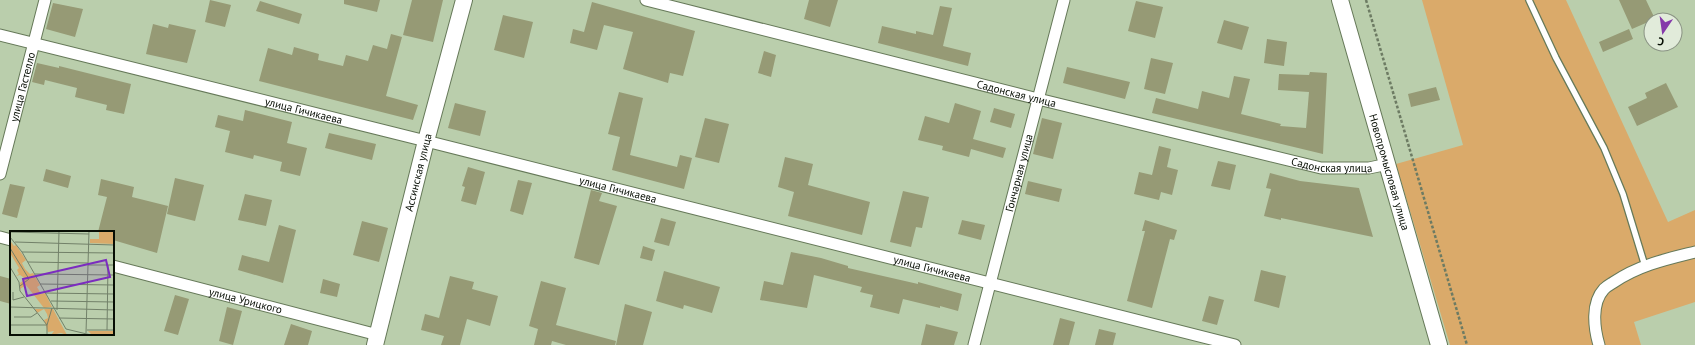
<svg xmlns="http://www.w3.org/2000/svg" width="1695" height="345" font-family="'PT Sans',sans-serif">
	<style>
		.green { fill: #daaa6a }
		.building { fill: #969a75 }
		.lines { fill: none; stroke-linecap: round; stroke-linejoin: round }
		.lane-casing { stroke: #667959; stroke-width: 8 }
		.street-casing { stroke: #667959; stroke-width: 13 }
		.secondary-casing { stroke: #667959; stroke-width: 18 }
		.path { stroke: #6d7b63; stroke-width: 2.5; stroke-dasharray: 3 2; stroke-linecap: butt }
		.lane { stroke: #fff; stroke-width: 5.5 }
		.street { stroke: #fff; stroke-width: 11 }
		.secondary { stroke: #fff; stroke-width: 16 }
		.labels { text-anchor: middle; stroke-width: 3; stroke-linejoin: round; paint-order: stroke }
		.street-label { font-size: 11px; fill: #070e04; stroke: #e1ebda }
		.inset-road { fill: none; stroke: #728169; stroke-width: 1 }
		.view { fill: #7b2cbf; fill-opacity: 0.15; stroke: #7b2cbf; stroke-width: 2 }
		.inset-edge { fill: none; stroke: #070e04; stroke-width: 2 }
	</style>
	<rect width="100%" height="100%" fill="#baceac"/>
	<!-- green -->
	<path class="green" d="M1422,0H1566L1668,222L1695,210V302L1634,322L1641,345H1450L1396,164L1463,145Z"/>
	<!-- building -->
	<path class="building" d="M210,0L231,5L225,27L205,22Z
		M344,0H380L377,12L344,4Z
		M412,0H443L433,42L403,35Z
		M809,0H838L830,27L804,19Z
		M1619,0H1646L1655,19L1632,29Z
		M260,1L302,14L299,24L256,11Z
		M1136,1L1163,7L1155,38L1128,31Z
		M592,2L695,31L683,76L670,73L668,83L623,69L633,32L604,25L597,50L570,43L573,29L584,32Z
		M53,3L83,9L75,37L46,29Z
		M940,6L952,8L943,46L971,53L968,66L878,43L882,26L916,34V31L933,35Z
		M503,15L533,22L524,58L494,50Z
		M1224,20L1249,27L1242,50L1217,43Z
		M153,24L168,28L169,24L196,30L187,63L146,54Z
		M1629,29L1633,39L1603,52L1599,42Z
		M391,34L402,37L386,96L418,105L413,120L259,81L268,48L292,55L294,47L319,54L318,60L343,66L346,55L368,61L373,45L387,49Z
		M1267,39L1287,42L1284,66L1264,63Z
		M764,51L776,55L771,77L758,73Z
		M1151,58L1173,63L1165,94L1144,89Z
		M37,63L59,68V66L131,84L124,114L106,110L107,105L75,97L77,88L45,80L44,85L32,82Z
		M1067,67L1130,82L1125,99L1063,83Z
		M1310,72L1327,73L1323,154L1152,113L1156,98L1198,109L1202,91L1229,98L1234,76L1250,79L1241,114L1281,124L1280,126L1306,128L1309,92L1278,90L1279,74L1309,75Z
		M1666,83L1678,107L1637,126L1628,107L1647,98L1645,93Z
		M1436,87L1440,100L1411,107L1408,94Z
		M619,92L643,98L630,155L677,167L680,155L692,158L684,189L612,170L620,137L608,134Z
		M455,103L486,111L480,136L448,128Z
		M955,103L981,111L973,139L1006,148L1003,158L971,149L969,157L942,150L943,146L918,140L925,116L949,123Z
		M994,108L1015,114L1011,128L990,122Z
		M245,110L292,122L287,143L307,148L300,176L280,171L282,162L254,155L253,159L225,152L230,131L215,127L218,115L243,121Z
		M705,118L729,124L719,163L695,157Z
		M1042,118L1062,123L1053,159L1033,154Z
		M329,133L376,144L372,160L325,148Z
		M1159,146L1171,149L1167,167L1178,170L1172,195L1161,192L1159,200L1134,194L1139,172L1152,175Z
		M785,157L813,164L808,185L870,202L862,235L788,216L794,192L778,187Z
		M1218,161L1236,165L1230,190L1211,186Z
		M468,167L485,172L476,205L461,201L465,187L462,186Z
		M46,169L71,176L68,188L43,181Z
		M1270,173L1300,181L1359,188L1373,237L1281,218V220L1264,216L1271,189L1266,188Z
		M175,178L204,185L195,221L167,214Z
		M101,179L134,187L132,197L168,206L157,253L113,240V232H98L107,197L98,195Z
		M518,180L532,183L523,215L510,211Z
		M1028,181L1062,189L1059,202L1025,194Z
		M10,184L25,187L17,218L2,214Z
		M591,190L602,193L599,201L617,206L599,265L574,258Z
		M903,191L929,197L922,228L916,227L911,247L890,242Z
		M245,194L272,200L266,226L238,220Z
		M661,218L676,222L669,246L654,242Z
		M962,220L985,225L981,240L958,234Z
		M1145,220L1177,230L1174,240L1170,239L1152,308L1127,301L1145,231H1142Z
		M362,221L388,228L379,262L353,255Z
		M279,225L296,230L283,283L238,270L242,255L269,262Z
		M643,246L655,250L652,261L640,258Z
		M791,252L821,258L848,266V268L918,284V282L962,294L958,311L940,306V308L903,299L899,314L870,307L873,295L860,292L862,287L814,275L807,308L760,300L764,281L783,285Z
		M1261,270L1286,276L1279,308L1254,301Z
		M664,271L720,287L712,313L684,305L683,309L656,301Z
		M0,276L11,279V304L0,301Z
		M450,276L474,282L472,289L498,296L490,326L467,319L460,345H441L444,336L421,330L425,314L439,318Z
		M323,279L340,284L337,297L320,293Z
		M541,281L566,288L556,325L616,341L615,345H566L552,341L551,345H534L538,329L529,326Z
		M175,295L189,299L178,335L164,331Z
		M1209,296L1224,300L1217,325L1202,321Z
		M625,304L652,312L643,345H616Z
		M227,307L242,311L233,345L219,341Z
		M1060,318L1075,322L1069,345H1053Z
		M291,324L312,331L308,345H284Z
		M926,324L958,332L954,345H921Z
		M1099,329L1116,333L1113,345H1095Z"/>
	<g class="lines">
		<!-- lane casing -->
		<g class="lane-casing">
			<path id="lane" d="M1529,0L1556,58L1604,148L1623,194L1645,266"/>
		</g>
		<!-- street casing -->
		<g class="street-casing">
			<g id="street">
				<path id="s1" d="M646,0L1038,99L1321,168H1369L1388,164"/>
				<path id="s2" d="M0,35L426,141L1235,345"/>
				<path id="s3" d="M0,174L45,0"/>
				<path d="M0,237L11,240"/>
				<path id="s4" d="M113,266L378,335"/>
				<path id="s5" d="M974,345L1064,0"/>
				<path d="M1599,345C1594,328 1591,303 1604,289C1607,286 1611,284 1614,282C1639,265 1667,259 1695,252"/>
			</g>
		</g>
		<!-- secondary casing -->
		<g class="secondary-casing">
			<g id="secondary">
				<path id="s6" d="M1340,0L1439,345"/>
				<path id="s7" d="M375,345L426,141L464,0"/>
			</g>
		</g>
		<!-- path -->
		<path class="path" d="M1366,0L1467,345"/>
		<!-- lane -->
		<use href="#lane" class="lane"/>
		<!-- street -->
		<use href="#street" class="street"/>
		<!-- secondary -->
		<use href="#secondary" class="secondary"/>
	</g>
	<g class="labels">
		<!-- street labels -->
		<g class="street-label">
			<text dy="4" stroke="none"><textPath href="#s3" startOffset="90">улица Гастелло</textPath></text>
			<text dy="4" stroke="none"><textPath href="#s1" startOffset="382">Садонская улица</textPath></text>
			<text dy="4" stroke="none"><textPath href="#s2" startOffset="313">улица Гичикаева</textPath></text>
			<text dy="4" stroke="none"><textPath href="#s1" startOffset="706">Садонская улица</textPath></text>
			<text dy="4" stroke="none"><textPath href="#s7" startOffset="178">Ассинская улица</textPath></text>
			<text dy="4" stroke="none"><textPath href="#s5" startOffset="178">Гончарная улица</textPath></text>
			<text dy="4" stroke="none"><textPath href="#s6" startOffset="179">Новопромысловая улица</textPath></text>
			<text dy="4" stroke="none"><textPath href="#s2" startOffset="637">улица Гичикаева</textPath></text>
			<text dy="4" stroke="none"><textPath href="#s2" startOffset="961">улица Гичикаева</textPath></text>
			<text dy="4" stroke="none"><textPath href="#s4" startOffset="137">улица Урицкого</textPath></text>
		</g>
	</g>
	<!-- overview -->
	<g transform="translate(10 231)">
		<rect width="104" height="104" fill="#baceac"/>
		<path d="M89,0H104V13L80,12V8H89ZM1,11L4,15L6,14L16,29L12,32L15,38L20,43L23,42L30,54L27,56L31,63L35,62L42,76L34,77L16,54L10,58V52L16,48L10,44L6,45L9,43L7,39L9,37L0,22ZM25,78H43L57,104L51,102L41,104L44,100L38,101L34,89L38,87L37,83L34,78L27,82ZM78,100H104V104H82Z" fill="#daaa6a"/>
		<path class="inset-road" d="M0,1L79,3M0,6L12,21L56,98L81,104M5,11L104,14M0,17L19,48L10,55M12,21L104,22M18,31L78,32M78,34H104M0,36L9,51L10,60M25,43L104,44M30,53L104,54M10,60L37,94V104M3,61V69L14,66M35,62L104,63M41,70L104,71M0,76L104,79M47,79L49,0M4,86H21L27,82M49,87L104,88M0,94H37L42,77M77,99H104M97,99L98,34M76,102L79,0"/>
		<path class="view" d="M96,29L100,46L17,65L13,48Z"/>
		<rect width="104" height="104" class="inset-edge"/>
	</g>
	<!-- north arrow -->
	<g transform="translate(1663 32) rotate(193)"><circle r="19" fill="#e1ebda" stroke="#8a9384"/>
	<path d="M0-3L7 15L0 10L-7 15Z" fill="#8539aa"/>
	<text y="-6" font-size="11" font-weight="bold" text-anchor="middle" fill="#070e04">С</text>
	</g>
</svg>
